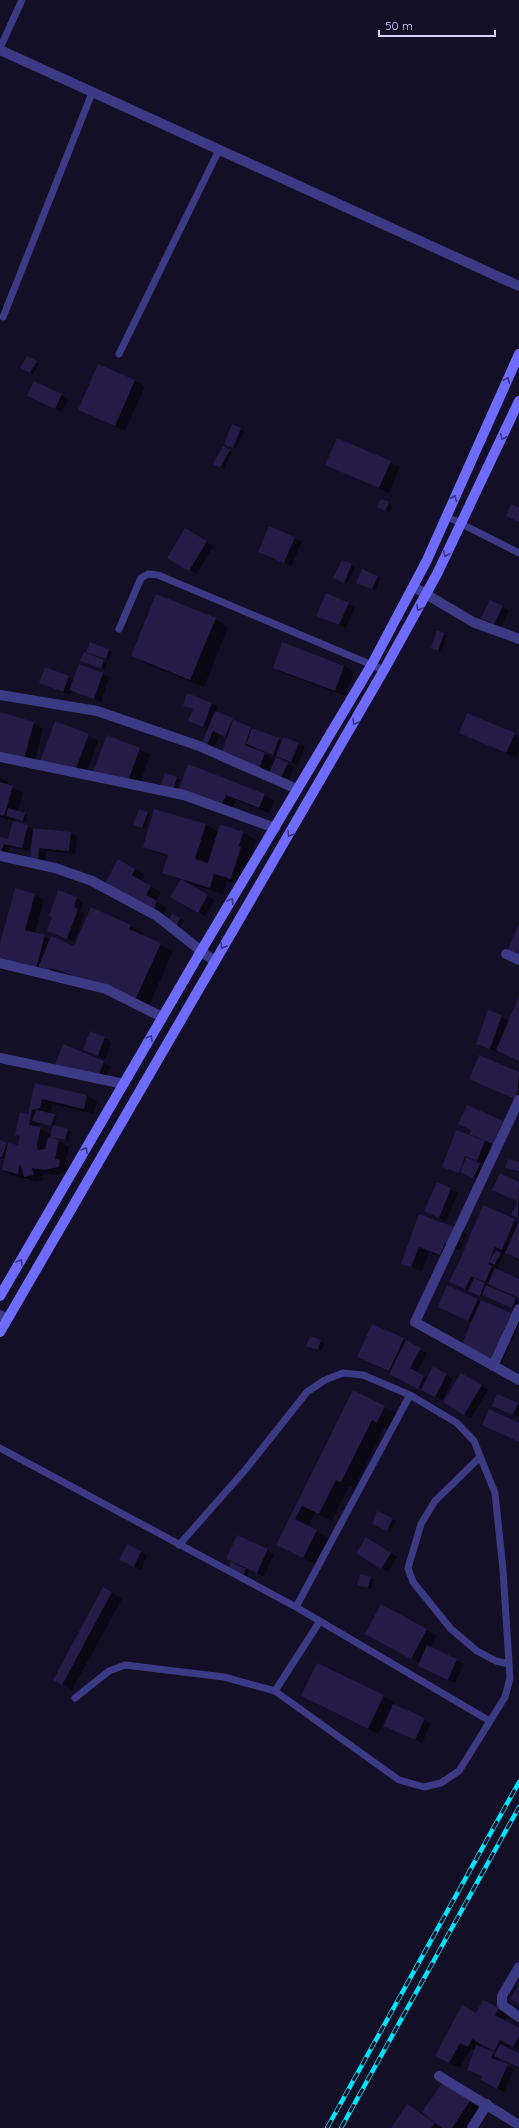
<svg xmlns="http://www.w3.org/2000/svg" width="519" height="2128" font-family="Quicksand,sans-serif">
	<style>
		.shadow { fill: #0007; fill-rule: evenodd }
		.building { fill: #241b47 }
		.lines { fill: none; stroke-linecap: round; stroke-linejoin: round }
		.lane { stroke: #3d3a85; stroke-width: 7 }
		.street { stroke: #3d3a85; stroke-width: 10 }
		.secondary { stroke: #6f6bff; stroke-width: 10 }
		.rail-casing { stroke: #00e5ff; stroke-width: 4.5 }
		.rail { stroke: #130f26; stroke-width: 3; stroke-dasharray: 9; stroke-linecap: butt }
		.oneway { stroke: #38347d }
	</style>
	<rect width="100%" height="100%" fill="#130f26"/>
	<!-- shadow -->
	<path class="shadow" d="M0,304L4,307L0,317Z
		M27,357L39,364L33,374L22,368Z
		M135,381L145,386L125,431L79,409Z
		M62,395L68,399L62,412L28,396Z
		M241,429L244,431L236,448L228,445Z
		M223,447L232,452L224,469L214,464Z
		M390,462L400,467L389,493L326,464Z
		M382,500L392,505L389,512L382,509Z
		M269,527L302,542L291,566L259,552Z
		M186,529L213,546L197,574L169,558Z
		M342,561L355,567L347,584L338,579Z
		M378,577L381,578L376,590L360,584Z
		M348,604L355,608L346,628L324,619Z
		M502,607L509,610L501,627L489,621Z
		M215,619L228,627L204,687L145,663L132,655Z
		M444,634L447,636L441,652L435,650Z
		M109,650L112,652L109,660L90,653Z
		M84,653L107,663L105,669L85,662Z
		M344,666L354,672L345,696L284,673L274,667Z
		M103,674L109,677L101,702L72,690L70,695L40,683L68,677L74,680Z
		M211,703L218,707L216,712L239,723L282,741L298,744L305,747L298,765L256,748L255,750L294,767L287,783L268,775L228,738L220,734L213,750L202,745L209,729L189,721L194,710L184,705Z
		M0,718L33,723L43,729L34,764L0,756Z
		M460,732L514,734L519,737V752L516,758Z
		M88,735L98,741L85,777L50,769Z
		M139,749L150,754L138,789L104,779Z
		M166,775L180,780L176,792Z
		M0,778L9,783L8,785L23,793L17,812L27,815L26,822L15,819L14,823L33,829L70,833L77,837L75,854L46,851L45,862L31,857L32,841L29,851L10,847L7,858L0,856V838L9,840L14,821L0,817Z
		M180,791L264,795L274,801L269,813L236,800L231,812Z
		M155,810L206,825L218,832L243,833L256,840L251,854L254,855L245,886L227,881L223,894L189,884L214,900L205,916L172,896L181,881L163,872L168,857L144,846Z
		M147,813L150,815L145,829L137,826Z
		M118,861L145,875L141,882L161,892L156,901L167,908L163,916L106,884Z
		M34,894L44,900L35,934L75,947L92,908L131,926L144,933L142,936L173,951L149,1005L64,975L51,978L0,947Z
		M76,898L83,902L80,911L85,913L74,942L48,931Z
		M172,915L183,920L179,930Z
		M519,998V1061L498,1050L497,1052L477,1044L501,1016L509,1021Z
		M105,1038L111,1042L105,1059L91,1053Z
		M63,1045L111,1066L104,1080Z
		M480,1056L519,1073V1101L470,1078Z
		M36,1084L87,1095L97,1101L94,1114L52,1104L50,1114L57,1117L54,1126L71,1131L68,1141L50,1136V1139L59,1141L69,1147L65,1164L70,1167L69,1172L54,1175L42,1173L44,1180L35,1182L28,1179L13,1176L3,1170L6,1159L0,1157V1141L19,1146L21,1137L16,1134L29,1116ZM40,1123L54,1127L52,1135L39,1128Z
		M502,1122L509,1126L492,1143L484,1164L472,1159L471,1161L482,1166L477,1178L444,1166L478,1139L470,1133L472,1130Z
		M500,1174L519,1183V1218L515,1216L518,1201Z
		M437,1183L458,1193L446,1221L425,1211Z
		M484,1207L519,1223V1259L505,1252L497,1270L519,1280V1298L466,1272Z
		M420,1215L457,1229L467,1234L460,1250L455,1248L451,1260L429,1252L422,1272L403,1263Z
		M467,1275L519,1301V1311L484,1295L483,1297L454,1283Z
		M477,1300L519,1319V1324L500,1367L472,1323L439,1307Z
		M310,1337L324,1343L321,1351L311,1347Z
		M403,1339L427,1353L417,1373L428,1379L447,1375L453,1379L442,1400L359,1357Z
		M461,1374L488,1390L471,1418L444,1402Z
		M354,1392L397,1414L390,1430L385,1427L354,1489L349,1486L332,1521L315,1512L308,1527L330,1539L316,1565L278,1544Z
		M498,1395L519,1404V1417L500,1409Z
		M393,1519L396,1520L391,1532L376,1526Z
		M366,1538L397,1557L388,1572L357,1552Z
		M267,1550L274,1554L264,1576L242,1566L249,1571L246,1578L229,1569L238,1565L228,1558Z
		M141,1552L147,1555L141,1570L120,1560Z
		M371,1578L374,1579L371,1589L362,1586Z
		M103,1588L122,1599L72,1690L54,1679Z
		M382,1605L437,1636L430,1647L464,1664L455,1683L425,1669L420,1663L366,1633Z
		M318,1664L394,1702L378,1734L312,1702Z
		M424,1719L431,1723L422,1743L385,1726Z
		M498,2009L508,2015L504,2021L519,2029V2050L511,2045L509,2049L519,2054V2067L500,2057L498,2062L514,2069L504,2092L482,2079L483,2077L468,2069L475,2051L471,2048L460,2068L446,2061L477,2014ZM482,2044L497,2052L496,2054L481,2048Z
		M453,2090L480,2108L466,2128H392L417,2111L436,2124Z"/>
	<!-- building -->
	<path class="building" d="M27,356L37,361L30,373L20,368Z
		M98,364L135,380L115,426L78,410Z
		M34,381L62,394L55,409L27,396Z
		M232,424L241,428L233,448L224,444Z
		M337,438L391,461L379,488L325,465Z
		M223,446L230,450L220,468L213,464Z
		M381,499L389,502L385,511L377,507Z
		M511,504L519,508V522L506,516Z
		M269,526L295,537L284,563L258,552Z
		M185,528L207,541L189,571L167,558Z
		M342,560L352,564L344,583L333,578Z
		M362,569L378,576L372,589L356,583Z
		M326,593L349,603L339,625L316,616Z
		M156,594L216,618L190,680L131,656Z
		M490,600L503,606L494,624L481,618Z
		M437,630L444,633L438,651L431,648Z
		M90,642L109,649L106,659L86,652Z
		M282,642L344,666L335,691L273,668Z
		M84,652L104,660L101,668L80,661Z
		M79,664L103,673L94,699L69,690Z
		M45,667L69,676L63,692L39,683Z
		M187,693L212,703L203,727L188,721L193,709L183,706Z
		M215,711L233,718L225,737L213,731L206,748L201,745Z
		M0,712L34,722L24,759L0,754Z
		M467,713L515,733L506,753L459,733Z
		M233,720L251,727L245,745L265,753L258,771L221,755Z
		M55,721L89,734L75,771L39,764Z
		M252,728L279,738L273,755L246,744Z
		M107,735L140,748L127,784L92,774Z
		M283,737L299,743L291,762L276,756Z
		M276,757L288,763L280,780L268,775Z
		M188,764L265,794L259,808L226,795L220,807L178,792Z
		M165,773L177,777L173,791L160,787Z
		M0,782L13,786L4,816L0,815Z
		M8,808L25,813L23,821L6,816Z
		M139,809L148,812L142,828L133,825Z
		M154,809L206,824L195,859L208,863L220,824L243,832L239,846L241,847L231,879L214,874L210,888L162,873L168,855L143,847Z
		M13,821L28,825L22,848L4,844L0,855V837L8,839Z
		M33,828L71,832L69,851L39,848L38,859L30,858Z
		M118,859L135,869L132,875L151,886L146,895L157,901L153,912L104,885Z
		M181,879L208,895L198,913L170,897Z
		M15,888L35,894L25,930L45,935L35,972L0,962V944Z
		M58,890L77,897L74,907L78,909L67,939L47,931L52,917L49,916Z
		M91,907L131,925L129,929L161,943L136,998L51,968L48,973L37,970L51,936L74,946Z
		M172,914L180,918L175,929L167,923Z
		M519,924V957L507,951Z
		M519,996V1061L496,1050Z
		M488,1010L502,1015L490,1049L476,1044Z
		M90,1031L105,1037L98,1056L83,1050Z
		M63,1044L104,1061L98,1077L53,1069Z
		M479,1055L519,1072L517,1100L469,1079Z
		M35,1083L87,1095L84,1109L42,1099L40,1108L32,1110L29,1125L41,1127L37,1145L38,1150L45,1149L48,1137L59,1140L55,1159L60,1160L59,1167L43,1170L32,1168L34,1175L24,1177L20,1163L18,1174L2,1170L8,1143L18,1145L20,1136L15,1135L20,1112L28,1114Z
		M467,1105L503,1121L493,1144L469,1134L471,1130L458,1124Z
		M36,1110L55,1114L51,1126L32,1121Z
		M53,1125L68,1129L65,1140L50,1137Z
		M456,1130L485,1141L477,1161L465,1156L459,1173L442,1167Z
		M0,1140L7,1143L2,1157H0Z
		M466,1157L480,1164L473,1178L460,1172Z
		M508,1159L519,1162V1171L505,1168Z
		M500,1173L519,1182L518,1218L511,1215L517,1201L492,1190Z
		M437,1182L451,1188L439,1218L424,1211Z
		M483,1205L515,1219L502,1250L495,1247L488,1264L492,1266L485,1282L456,1269Z
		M419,1214L457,1228L450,1245L445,1243L440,1255L419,1247L411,1267L401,1264Z
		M519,1221V1259L505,1253Z
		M496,1250L501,1253L494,1265L489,1262Z
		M495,1268L519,1279V1298L488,1284Z
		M455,1269L471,1276L465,1289L449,1282Z
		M474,1278L485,1283L480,1296L468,1291Z
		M447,1285L478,1299L468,1321L438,1307Z
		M486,1285L516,1298L512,1308L482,1295Z
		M481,1300L511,1313L490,1362L461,1346Z
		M372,1324L404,1338L389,1371L357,1357Z
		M310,1336L321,1340L318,1350L306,1346Z
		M406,1340L421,1348L410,1368L424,1376L418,1389L389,1374Z
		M433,1366L447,1374L435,1397L421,1390Z
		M461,1373L482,1385L464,1415L443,1402Z
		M353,1390L385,1406L377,1423L372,1420L341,1482L336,1480L319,1514L302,1506L295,1519L317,1530L303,1558L276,1545Z
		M497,1394L518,1403L513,1415L492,1406Z
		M489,1409L519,1423V1442L482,1425Z
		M377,1511L393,1518L387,1531L372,1524Z
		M237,1535L268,1549L257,1573L226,1559Z
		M366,1537L391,1553L381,1569L356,1553Z
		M127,1544L141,1551L134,1567L119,1560Z
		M231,1562L246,1569L242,1577L228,1570Z
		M360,1574L371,1577L368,1588L357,1585Z
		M103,1587L112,1592L62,1685L53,1680Z
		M381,1604L427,1629L411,1659L365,1634Z
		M427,1645L457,1659L448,1680L418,1666Z
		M317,1663L384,1695L368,1729L301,1696Z
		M393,1704L425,1718L415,1740L384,1726Z
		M519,1985V2004L510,1999Z
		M483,2000L499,2008L495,2015L519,2028V2036L513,2047L500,2040L494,2051L472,2039L468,2047L460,2043L449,2063L435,2056L462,2005L476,2013Z
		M500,2044L519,2053V2067L494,2056Z
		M476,2045L494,2052L491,2058L508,2064L497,2089L481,2080L482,2076L467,2070Z
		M442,2083L470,2101L452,2128H442L422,2112Z
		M407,2104L435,2123L431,2128H391Z"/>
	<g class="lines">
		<!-- lane -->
		<path class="lane" d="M0,48L22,0
			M3,317L92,93
			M119,354L219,150
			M446,516L519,553
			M119,629L141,578L148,574L158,575L384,670
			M0,1448L296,1607L410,1395
			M480,1457L435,1501L421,1524L408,1568L413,1582L451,1629L477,1651L496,1661L509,1664
			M296,1607L488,1720
			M275,1691L320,1621
			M75,1698L109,1671L125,1665L224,1677L275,1691L399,1780L424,1787L441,1783L459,1771L505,1697L510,1678L503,1570L495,1493L474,1441L457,1423L410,1395L363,1375L343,1373L325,1380L307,1392L246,1469L179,1545"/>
		<!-- street -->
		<path class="street" d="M0,50L519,286
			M414,587L473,622L519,639
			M0,695L97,711L199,746L297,789
			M0,757L184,795L275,828
			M0,856L55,868L92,881L157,916L214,961
			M506,954L519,960
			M0,963L106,989L162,1017
			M0,1058L124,1084
			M519,1100L415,1322L519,1380
			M0,1315L7,1319
			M493,1366L519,1309
			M519,1967L502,1996V2005L519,2017
			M439,2076L519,2125
			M472,2128L487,2104"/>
		<!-- secondary -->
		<path class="secondary" d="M0,1296L201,951L372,664L427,560L519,354
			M0,1332L384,670L437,574L519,401"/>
		<!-- rail casing -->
		<g class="rail-casing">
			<path id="rail" d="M327,2128L519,1782
				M341,2128L519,1807"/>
		</g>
		<!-- rail -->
		<use href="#rail" class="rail"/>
	</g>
	<!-- one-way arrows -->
	<defs><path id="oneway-chevron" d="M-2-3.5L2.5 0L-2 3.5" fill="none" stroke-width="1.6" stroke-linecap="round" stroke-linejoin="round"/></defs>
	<g class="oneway">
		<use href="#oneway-chevron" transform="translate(507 380) rotate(-66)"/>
		<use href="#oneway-chevron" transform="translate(503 437) rotate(115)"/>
		<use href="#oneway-chevron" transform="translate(454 498) rotate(-67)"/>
		<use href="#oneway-chevron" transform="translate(446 554) rotate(115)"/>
		<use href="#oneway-chevron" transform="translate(419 608) rotate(119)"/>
		<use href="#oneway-chevron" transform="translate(355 722) rotate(120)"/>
		<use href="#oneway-chevron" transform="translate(290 834) rotate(120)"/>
		<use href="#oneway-chevron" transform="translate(231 901) rotate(-59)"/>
		<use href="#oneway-chevron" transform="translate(223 946) rotate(121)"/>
		<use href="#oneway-chevron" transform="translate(150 1038) rotate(-60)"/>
		<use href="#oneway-chevron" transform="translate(85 1150) rotate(-60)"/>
		<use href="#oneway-chevron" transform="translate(20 1262) rotate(-60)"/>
	</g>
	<!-- scale -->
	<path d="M379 30v6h116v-6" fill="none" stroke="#d9d4ff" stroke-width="2"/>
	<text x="385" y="30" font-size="12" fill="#d9d4ff" stroke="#130f26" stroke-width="3" paint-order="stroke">50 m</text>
</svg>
